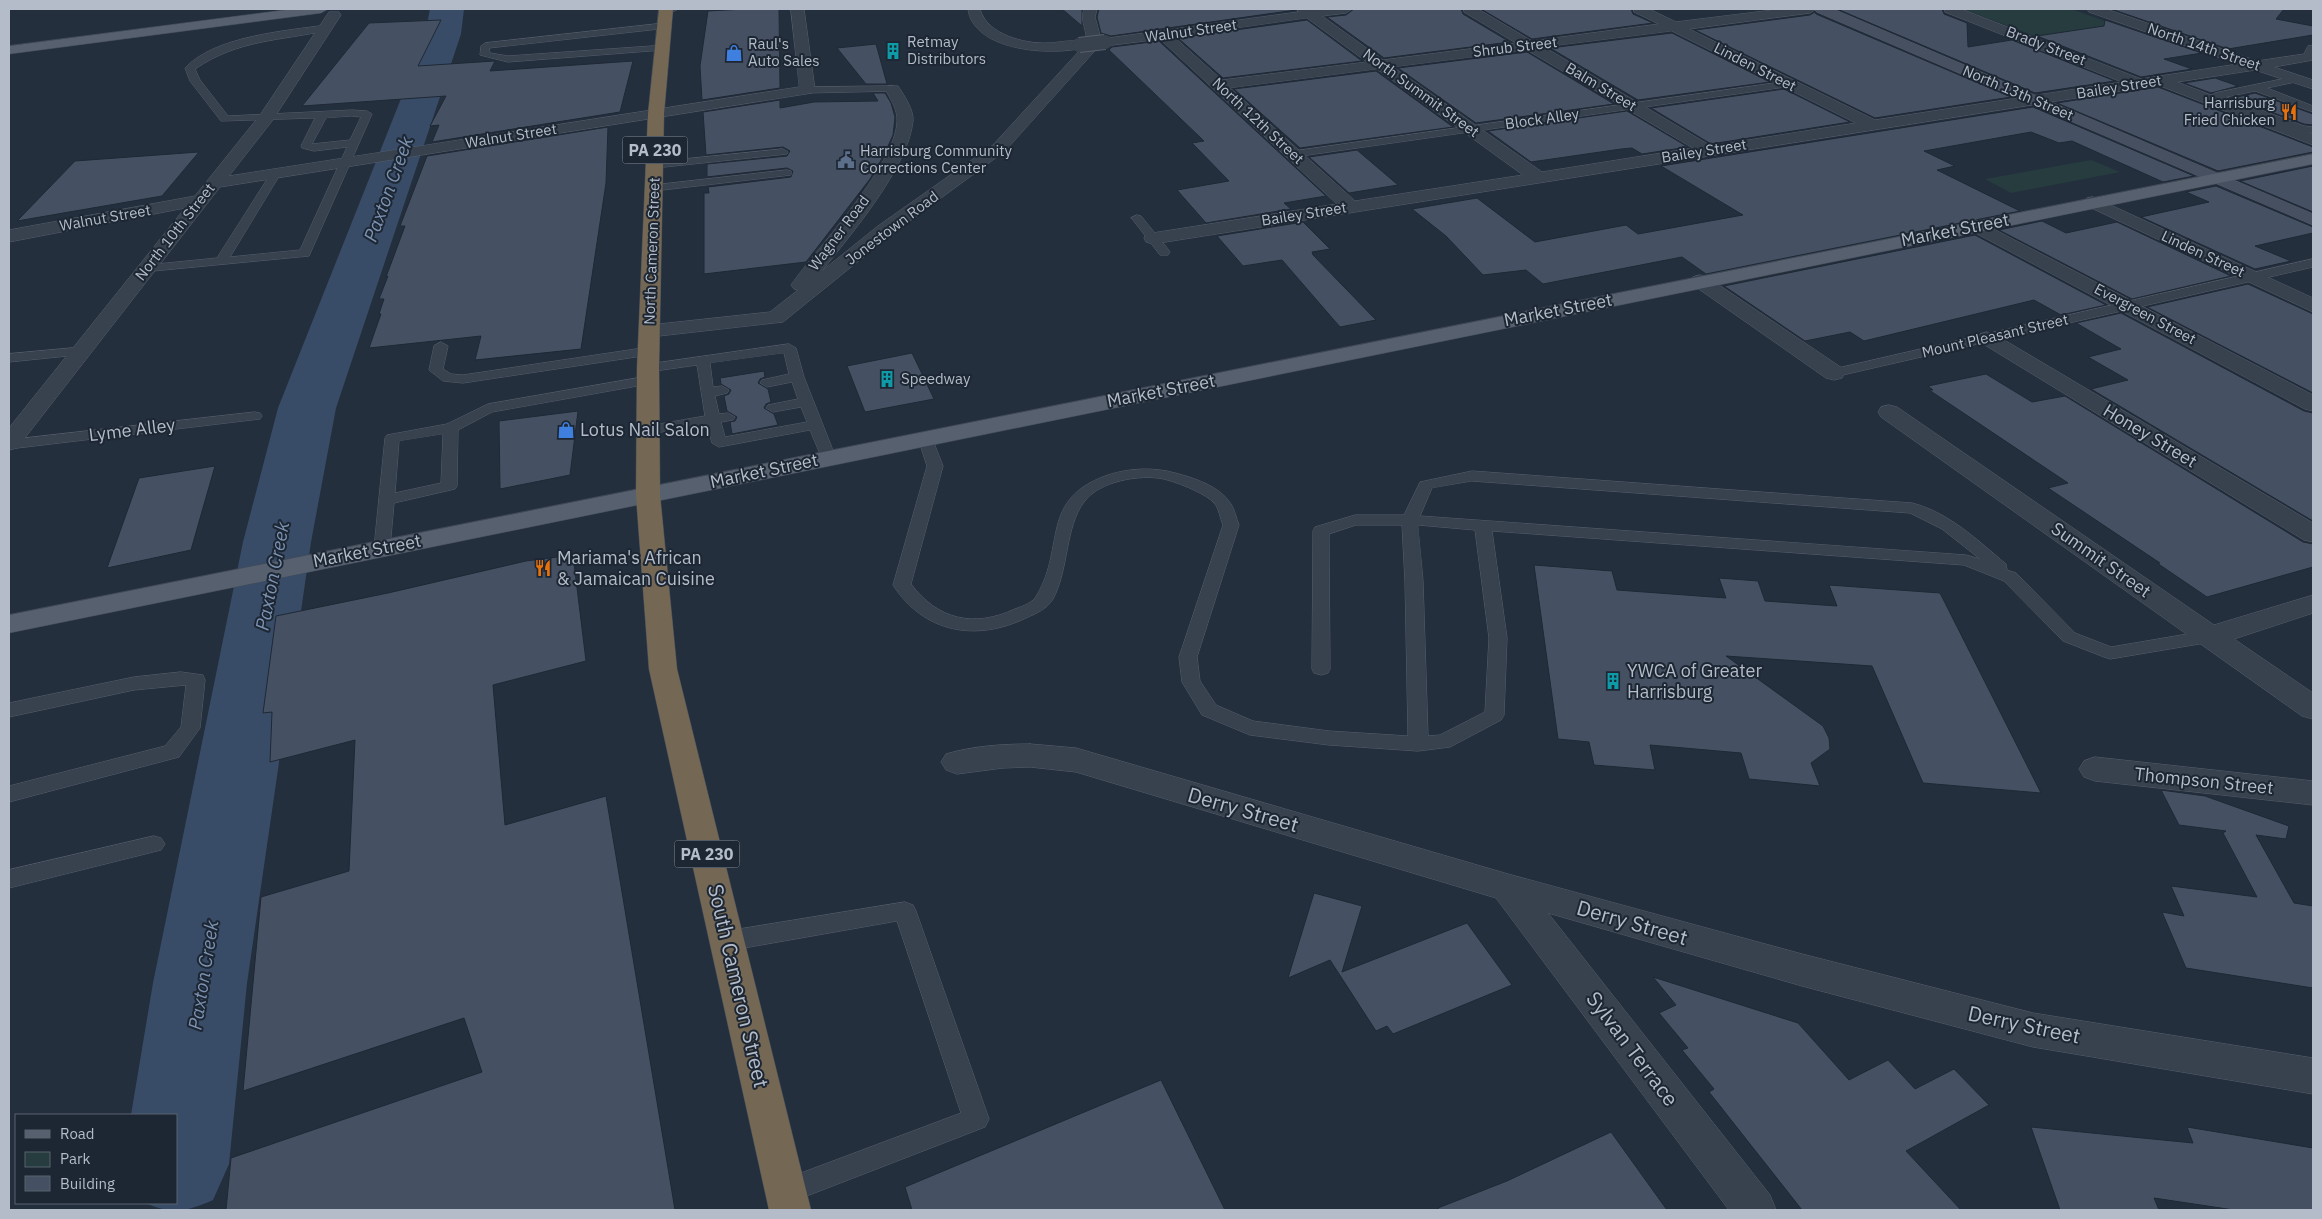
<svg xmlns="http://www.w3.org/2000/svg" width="2322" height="1219" font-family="'IBM Plex Sans',sans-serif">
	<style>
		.green { fill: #263c3f }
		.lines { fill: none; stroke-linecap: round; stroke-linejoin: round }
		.river { fill: #394c67; fill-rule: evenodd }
		.building { fill: #455162; stroke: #1f2835 }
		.lane-casing { stroke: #565f6c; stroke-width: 1 }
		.street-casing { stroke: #565f6c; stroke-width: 1 }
		.secondary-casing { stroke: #565f6c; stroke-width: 1 }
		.primary-casing { stroke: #414a57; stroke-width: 1 }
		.highway-casing { stroke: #434c59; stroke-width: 1 }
		.lane { fill: #38414e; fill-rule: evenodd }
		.street { fill: #38414e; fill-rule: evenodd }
		.secondary { fill: #465061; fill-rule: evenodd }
		.primary { fill: #56606e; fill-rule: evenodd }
		.highway { fill: #746855; fill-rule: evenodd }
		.street-bridge-casing { stroke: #565f6c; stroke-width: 16; stroke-linecap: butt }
		.street-bridge { stroke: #38414e; stroke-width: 14 }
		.labels { text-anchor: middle; stroke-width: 4; stroke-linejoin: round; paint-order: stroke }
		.far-street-label { font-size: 15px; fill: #b4bcc9; stroke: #1d2633 }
		.far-poi-label { font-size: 15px; fill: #b4bcc9; stroke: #1d2633; text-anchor: start }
		.shield { fill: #1d2633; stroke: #878f9c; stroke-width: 1 }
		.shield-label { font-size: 16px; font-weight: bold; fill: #b4bcc9 }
		.street-label { font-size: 18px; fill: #b4bcc9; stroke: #1d2633 }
		.poi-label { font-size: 18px; fill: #b4bcc9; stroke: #1d2633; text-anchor: start }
		.water-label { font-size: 19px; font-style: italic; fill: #7c92b1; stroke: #1d2633 }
		.near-street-label { font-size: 21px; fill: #b4bcc9; stroke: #1d2633 }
	</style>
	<rect width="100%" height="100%" fill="#242f3e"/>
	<!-- green -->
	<path class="green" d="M1963,9H2071L2116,25L2035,36Z
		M2091,160L2120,172L2011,193L1985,179Z"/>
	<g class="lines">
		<!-- river -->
		<path class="river" d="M430,9H464L461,34L336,408L311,542L247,983L229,1164L213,1200C185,1212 174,1215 145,1203H176V1115H131L153,983L243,542L278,408L408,81L425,34Z"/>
	</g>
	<!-- building -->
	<path class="building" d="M746,9H779L780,88L702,100L700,66L708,11Z
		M1062,9H1082V26Z
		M1099,9H1295L1296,10L1111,36L1101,33L1097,17Z
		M1354,9H1461L1463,14L1510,42L1384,58L1327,17L1346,15Z
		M1481,9H1631L1633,14L1653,23L1532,39Z
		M1837,9H1942L1944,14L1967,23L1968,47L2012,40L2115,81L2035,93Z
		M2111,9H2284L2276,19L2313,26V35L2228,49Z
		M1815,12L1816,14L2011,97L1875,118L1695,30L1810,15Z
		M441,20L418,66L495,61L490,71L633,61L620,112L432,142L439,125L430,126L446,96L302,106L369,23Z
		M1307,20L1362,61L1223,78L1178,38Z
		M2105,20L2202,53L2164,59L2192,69L2141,77L2037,36L2104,26Z
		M1672,33L1770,82L1638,100L1550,48Z
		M1159,41L1326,196L1284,203L1291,209L1206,223L1177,190L1229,181L1192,143L1204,141L1109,50L1112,47Z
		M876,44L887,84H866L837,48Z
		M1527,52L1614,104L1476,123L1398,68Z
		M1376,71L1453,127L1300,148L1234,89Z
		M2215,78L2238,86L2211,93L2184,83Z
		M2158,87L2313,147V152L2218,171L2057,103Z
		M1784,89L1850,122L1711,144L1651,108Z
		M873,93H885L891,103L895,117L893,135L884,155L870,179L806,262L704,274V193H709L708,187L791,177L793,171L787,168L707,177V164L787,156L790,151L783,147L706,155L703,112L780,100V108L814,102L878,101Z
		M2255,93L2313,114V125L2304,124L2233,98Z
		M2033,107L2194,176L2163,182L2072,141L2059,143L2031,132L1924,151L1955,166L1937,170L2020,211L1706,274L1682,257L1543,284L1526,270L1483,275L1446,236L1412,209L1477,198L1535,242L1626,225L1638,234L1743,215L1661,166Z
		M1627,111L1688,147L1642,154L1632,148L1621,149L1531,162L1488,131Z
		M608,127L606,183L581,349L475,360L481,336L369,348L381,314H379L384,299H379L388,276L386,277L405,226H400L427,156Z
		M1357,150L1398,185L1349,193L1309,157Z
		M199,152L162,196L17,221L75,161Z
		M2313,166V212L2240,181Z
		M2216,186L2313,227V233L2255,246L2291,261L2255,269L2141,217L2209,202L2186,192Z
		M2042,221L2066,233L2117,222L2231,276L2132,299L1999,230Z
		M1303,222L1330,249L1312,252L1313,255L1376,320L1340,327L1282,260L1243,266L1217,236Z
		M1975,235L2106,305L2061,315L2034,300L1864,341L1850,332L1805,341L1724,286Z
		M2248,284L2313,314V393L2147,307Z
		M2121,313L2304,411L2313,413V521L2091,389L2128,380L2088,357L2121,349L2076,323Z
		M912,353L934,399L865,412L847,366Z
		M764,371L765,377L760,379L758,383L768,389L771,402L766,404L764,408L774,414L778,425L732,434L730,422L735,421L737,417L727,411L724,396L729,394L731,390L721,384L720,378Z
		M1986,374L2032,402L2065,396L2303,542L2313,544V567L2207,597L2157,563H2160L2048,488L2068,483L1929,390H1933L1928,386Z
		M578,411L570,475L500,489L499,421Z
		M215,466L191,550L107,568L139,478Z
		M573,555L586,661L493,685L505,825L606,796L675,1210H226L231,1158L482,1072L464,1018L243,1091L261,897L349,871L355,740L270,762L272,712L263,713L276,616L388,593L526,561Z
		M1534,565L1612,571L1617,590L1726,598L1719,578L1758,581L1765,601L1837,606L1829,585L1940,593L2041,793L1923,783L1872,666L1726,656L1823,726L1829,738L1830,749L1811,763L1820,786L1749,779L1741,753L1650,745L1655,770L1594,765L1589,742L1558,739Z
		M2161,790L2205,796L2289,826L2286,839L2256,835L2294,903L2313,906V988L2186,968L2162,912L2184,916L2171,886L2257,897L2223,833L2226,831L2179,825Z
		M1314,893L1362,906L1342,972L1467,923L1512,985L1393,1034L1387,1026L1376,1031L1330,960L1288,978Z
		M1653,977L1798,1023L1849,1080L1888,1060L1915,1089L1954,1069L1989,1105L1906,1151L1961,1210H1802L1709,1092L1714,1089L1682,1050L1688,1048L1659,1013L1676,1005Z
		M1161,1080L1225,1210H912L905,1187Z
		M2031,1127L2193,1143L2187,1127L2313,1148V1210H2234L2154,1198L2159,1210H2060Z
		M1611,1132L1667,1210H1439L1438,1208L1507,1181Z"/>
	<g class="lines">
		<!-- lane casing -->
		<g class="lane-casing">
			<path id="lane" d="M665,23L668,24V28L489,48L490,53L508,56L666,45L667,47L663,50L508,62L480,55L481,46L485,43Z
				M326,25L330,28L329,30C280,41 239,39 195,69L200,80L228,116L352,110L367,111L372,114L309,256L143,272L141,269L143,266L147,265L217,258L271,173L276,170L281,173L230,257L300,250L347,147L314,151L302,148L301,146L315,118L221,121L190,81L185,68C215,36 285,31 326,25ZM352,116L361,117L350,140L312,144L326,118Z
				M2297,76L2300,77V81L2267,88L2313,106V112L2255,91L2226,97L2304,126L2313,127V133L2298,131L2210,96L2215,93Z
				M1789,81L1792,82V86L1294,157L1289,154L1294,151Z
				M893,86L896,87V91L807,93L802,90L807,87Z
				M783,149L788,152L787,154L655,168L650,165L655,162Z
				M787,170L791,171V175L654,191L648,188L654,185Z
				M1137,215L1141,216L1168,249L1170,252L1168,255H1160L1133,220L1131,218Z
				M2313,259V267L1834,377L1827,373L1834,369Z
				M441,342L448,346L443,369L451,374L463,375L649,347L656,351L649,355L463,383L443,381L429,370L434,346Z
				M789,344L796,348L804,377L836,458L833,461H823L810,430L719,447L712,443L707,425L648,434L641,430L648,426L705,416L697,365L648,372L643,371L641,368L643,365ZM784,353L789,374L762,380L760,383L767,387L792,382L798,399L768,405L766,408L773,412L801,407L807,422L725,437L721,422L733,420L735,417L728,413L719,414L715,396L727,393L729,390L722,386L713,387L710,363Z
				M82,347L87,348L89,351L87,354L9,362V354Z
				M649,376L656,380L654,383L492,412L458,430L457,486L455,489L394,503L390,548L388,552H376L374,548L385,438L387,435L447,424L488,404ZM443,434L441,483L395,493L399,441Z
				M255,412L260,413L262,416L260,419L9,449V440Z
				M925,434L932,438L943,466L911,584C938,620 974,628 1015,609C1023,606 1033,603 1037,595C1066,545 1039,499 1108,475C1129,468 1154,467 1175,473C1194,478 1220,486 1231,504C1235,510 1236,518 1239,525L1197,657L1200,681L1216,705L1253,721L1329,731L1408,736L1405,581L1402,525H1356L1329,534L1330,669L1328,673L1321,675L1314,673L1312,669L1313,531L1315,527L1355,515H1404L1420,482L1472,471L1912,503C1950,513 1977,540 2006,564L2007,570L2016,573L2075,633L2111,647L2211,630L2217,632L2220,636L2217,640L2211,642L2110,659L2104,657L2063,641L2004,581L1964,565L1492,531L1507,638L1504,715L1501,720L1450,747L1418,751L1329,745L1250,735L1202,715L1182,682L1179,657L1223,525C1220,518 1219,509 1215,504C1210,498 1202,494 1196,491C1186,486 1175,482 1164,479C1140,474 1099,481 1084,502C1065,527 1069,569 1053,599C1047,609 1037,613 1026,618C976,642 924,633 893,585L927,466L918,438ZM1472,481L1910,513L1942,529L1980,559L1966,555L1420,516L1432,488ZM1418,525L1475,530L1489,638L1485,712L1440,735L1428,736L1423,581Z
				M181,672L203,675L205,680L200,728L179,757L9,802V786L165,746L181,727L186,685L134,690L9,717V703L134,677Z
				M154,836L161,838L165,844L161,850L9,888V870Z
				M905,902L913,905L916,911L989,1119L985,1127L786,1204L777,1200L773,1191L777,1182L961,1113L897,921L727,951L719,948L716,941L719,934L727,931Z"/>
		</g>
		<!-- street casing -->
		<g class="street-casing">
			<path id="street" d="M659,9H678L671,13L661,12Z
				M791,9H804L815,90L812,93L220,187L17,448L9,450V428L185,208L9,242V230L195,196L260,115L329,12H339L341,15L272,121L229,176L799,87Z
				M968,9H980C987,35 1025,44 1048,43C1059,43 1078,37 1086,45C1089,33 1079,21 1084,9H1097L1095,17L1101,39L1298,12L1297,9H1352L1346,13L1322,16L1383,60L1516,43L1464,12L1463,9H1478L1532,41L1659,24L1634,12L1633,9H1649L1676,22L1781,9H1816L1810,13L1689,29L1875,120L2122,82L1945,12L1944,9H1961L2141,79L2238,64L2089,12L2087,9H2106L2257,61L2304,54L2308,46L2313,45V60L2274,67L2313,80V89L2255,70L2177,82L2313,134V145L2158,85L1153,244L1146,242L1144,238L1146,234L1337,204L1160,39L1105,46L1100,45L1005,151L892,234L783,322L650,337L643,335L640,331L643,327L650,325L770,312L798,290L794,289L791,285C816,249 901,160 897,117C896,107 890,98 885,89L888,86H898C904,95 914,110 913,121C908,168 851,234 822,271L878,226L993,145L1082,48C1050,56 973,51 968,9ZM1307,18L1367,62L1222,80L1174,37ZM1672,31L1856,123L1711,146L1544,47ZM1527,50L1693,148L1542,172L1393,67ZM1377,69L1523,175L1355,201L1230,88Z
				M2093,197L2313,298V312L2087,206L2084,202L2087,198Z
				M1976,220L2313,395V411L2305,409L1970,230L1967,226L1970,222Z
				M1700,275L1707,277L1842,368L1845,373L1842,378L1834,380L1826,378L1693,285L1690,281L1693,277Z
				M1987,332L1994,334L2313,523V542L2304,540L1980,342L1976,338L1980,334Z
				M1889,405L1897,407L2214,625L2313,595V613L2234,639L2313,693V719L2302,716L1881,417L1878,412L1881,407Z
				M1030,744L1076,748L1508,874L1802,954L2033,1013L2313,1058V1094L2033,1047L1802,986L1548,913L1770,1195L1776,1210H1729L1496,898L1076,772L1030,767L1003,768L957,774L946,770L941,762L946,754C973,746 1002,744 1030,744Z
				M2095,757L2313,781V805L2095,781L2084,777L2079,769L2084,761Z"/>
		</g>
		<!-- secondary casing -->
		<g class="secondary-casing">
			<path id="secondary" d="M1815,9H1833L2313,214V225L1817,12Z"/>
		</g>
		<!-- primary casing -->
		<g class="primary-casing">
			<path id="primary" d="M293,9H328L321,13L9,54V46Z
				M2313,154V164L9,633V615Z"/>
		</g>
		<!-- highway casing -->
		<g class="highway-casing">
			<path id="highway" d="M659,9H673L664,114L659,368L660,495L677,669L811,1210H769L649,669L636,495L637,368L648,114Z"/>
		</g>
		<!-- lane -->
		<use href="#lane" class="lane"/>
		<!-- street -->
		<use href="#street" class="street"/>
		<!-- secondary -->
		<use href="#secondary" class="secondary"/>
		<!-- primary -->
		<use href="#primary" class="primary"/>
		<!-- highway -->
		<use href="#highway" class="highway"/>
		<!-- street-bridge casing -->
		<g class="street-bridge-casing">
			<path id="street-bridge" d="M1079,45L1105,42"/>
		</g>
		<!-- street-bridge -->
		<use href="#street-bridge" class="street-bridge"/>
	</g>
	<!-- icons -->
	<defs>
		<g id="building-bare" transform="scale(1.35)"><path d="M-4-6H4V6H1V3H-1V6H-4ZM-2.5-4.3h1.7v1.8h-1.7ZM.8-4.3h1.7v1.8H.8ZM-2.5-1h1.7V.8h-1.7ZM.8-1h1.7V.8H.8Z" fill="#0f9aa8" stroke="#1d2633" stroke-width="2.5" paint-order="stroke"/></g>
		<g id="shop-bare" transform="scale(1.35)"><path d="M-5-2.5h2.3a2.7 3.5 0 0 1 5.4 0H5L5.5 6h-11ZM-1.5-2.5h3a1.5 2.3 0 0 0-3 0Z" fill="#3f7fe0" stroke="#1d2633" stroke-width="2.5" paint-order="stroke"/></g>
		<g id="restaurant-bare" transform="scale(1.35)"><path d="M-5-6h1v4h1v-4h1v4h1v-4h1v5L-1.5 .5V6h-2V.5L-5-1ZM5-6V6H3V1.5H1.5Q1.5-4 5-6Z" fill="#e8710a" stroke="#1d2633" stroke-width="2.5" paint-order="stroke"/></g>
		<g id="civic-bare" transform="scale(1.35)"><path d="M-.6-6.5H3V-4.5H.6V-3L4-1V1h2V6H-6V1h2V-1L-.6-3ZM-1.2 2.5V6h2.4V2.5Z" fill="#5c6f8a" stroke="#1d2633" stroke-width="2.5" paint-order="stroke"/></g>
	</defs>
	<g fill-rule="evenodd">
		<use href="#building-bare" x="893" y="51"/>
		<use href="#shop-bare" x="734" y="53"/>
		<use href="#restaurant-bare" x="2289" y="112"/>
		<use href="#civic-bare" x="846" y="160"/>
		<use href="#building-bare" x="887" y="379"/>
		<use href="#shop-bare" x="566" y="430"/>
		<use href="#restaurant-bare" x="543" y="568"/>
		<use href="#building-bare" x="1613" y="681"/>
	</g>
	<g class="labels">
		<!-- far-street labels -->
		<g class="far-street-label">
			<text transform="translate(1191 31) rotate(-8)" y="5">Walnut Street</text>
			<text transform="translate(2046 46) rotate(21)" y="5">Brady Street</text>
			<text transform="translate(1515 47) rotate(-7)" y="5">Shrub Street</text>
			<text transform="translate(2204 47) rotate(19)" y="5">North 14th Street</text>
			<text transform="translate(1755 67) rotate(27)" y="5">Linden Street</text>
			<text transform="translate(1601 87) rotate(31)" y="5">Balm Street</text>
			<text transform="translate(2119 87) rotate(-9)" y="5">Bailey Street</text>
			<text transform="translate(1421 93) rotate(36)" y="5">North Summit Street</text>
			<text transform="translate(2018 93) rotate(23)" y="5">North 13th Street</text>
			<text transform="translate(1542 119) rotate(-8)" y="5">Block Alley</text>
			<text transform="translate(1258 121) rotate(43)" y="5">North 12th Street</text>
			<text transform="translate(511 136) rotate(-9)" y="5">Walnut Street</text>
			<text transform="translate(1704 151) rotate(-9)" y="5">Bailey Street</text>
			<text transform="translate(1304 214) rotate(-9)" y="5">Bailey Street</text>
			<text transform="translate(105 218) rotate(-10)" y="5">Walnut Street</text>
			<text transform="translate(892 228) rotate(-37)" y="5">Jonestown Road</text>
			<text transform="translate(175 232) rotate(-52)" y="5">North 10th Street</text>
			<text transform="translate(839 233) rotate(-53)" y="5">Wagner Road</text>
			<text transform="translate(652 251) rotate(-88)" y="5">North Cameron Street</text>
			<text transform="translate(2203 254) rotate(25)" y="5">Linden Street</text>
			<text transform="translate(2145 314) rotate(28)" y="5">Evergreen Street</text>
			<text transform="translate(1995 336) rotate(-13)" y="5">Mount Pleasant Street</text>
		</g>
		<!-- far-poi labels -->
		<g class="far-poi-label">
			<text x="907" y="47">Retmay<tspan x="907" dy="17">Distributors</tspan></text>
			<text x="748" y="49">Raul's<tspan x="748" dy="17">Auto Sales</tspan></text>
			<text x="2275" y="108" text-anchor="end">Harrisburg<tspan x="2275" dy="17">Fried Chicken</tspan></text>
			<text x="860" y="156">Harrisburg Community<tspan x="860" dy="17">Corrections Center</tspan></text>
			<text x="901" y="384">Speedway</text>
		</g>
		<!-- shield labels -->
		<g class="shield">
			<rect x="622.5" y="136.5" width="65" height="27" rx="4"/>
			<rect x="674.5" y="840.5" width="65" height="27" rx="4"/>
		</g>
		<g class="shield-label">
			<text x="655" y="156">PA 230</text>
			<text x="707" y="860">PA 230</text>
		</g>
		<!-- street labels -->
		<g class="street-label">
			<text transform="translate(1955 230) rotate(-11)" y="6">Market Street</text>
			<text transform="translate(1558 310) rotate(-11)" y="6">Market Street</text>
			<text transform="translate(1161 391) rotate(-11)" y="6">Market Street</text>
			<text transform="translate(132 430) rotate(-7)" y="6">Lyme Alley</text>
			<text transform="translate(2150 436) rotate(31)" y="6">Honey Street</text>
			<text transform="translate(764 471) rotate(-12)" y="6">Market Street</text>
			<text transform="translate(367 551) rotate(-11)" y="6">Market Street</text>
			<text transform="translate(2101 560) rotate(35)" y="6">Summit Street</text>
			<text transform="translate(2204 781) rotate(6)" y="6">Thompson Street</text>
		</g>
		<!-- poi labels -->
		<g class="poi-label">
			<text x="580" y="436">Lotus Nail Salon</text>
			<text x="557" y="564">Mariama's African<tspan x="557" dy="21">&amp; Jamaican Cuisine</tspan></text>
			<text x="1627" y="677">YWCA of Greater<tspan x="1627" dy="21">Harrisburg</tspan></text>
		</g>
		<!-- water labels -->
		<g class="water-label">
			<text transform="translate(388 189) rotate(-70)" y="7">Paxton Creek</text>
			<text transform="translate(272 576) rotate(-79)" y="7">Paxton Creek</text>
			<text transform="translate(203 975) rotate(-81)" y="7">Paxton Creek</text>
		</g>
		<!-- near-street labels -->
		<g class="near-street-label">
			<text transform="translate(1243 810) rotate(16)" y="7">Derry Street</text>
			<text transform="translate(1632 923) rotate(16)" y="7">Derry Street</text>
			<text transform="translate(738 986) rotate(77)" y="7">South Cameron Street</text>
			<text transform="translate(2024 1025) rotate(12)" y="7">Derry Street</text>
			<text transform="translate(1632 1049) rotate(53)" y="7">Sylvan Terrace</text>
		</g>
	</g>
	<!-- border -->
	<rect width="2322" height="1219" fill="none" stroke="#b4bcc9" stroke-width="20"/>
	<!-- legend -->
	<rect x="15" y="1114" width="162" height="90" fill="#1d2633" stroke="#59626f"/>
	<rect x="25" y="1130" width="25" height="8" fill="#56606e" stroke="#59626f"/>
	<text x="60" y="1139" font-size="15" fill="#b4bcc9">Road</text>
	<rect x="25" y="1152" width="25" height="15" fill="#263c3f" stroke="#59626f"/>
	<text x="60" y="1164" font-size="15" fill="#b4bcc9">Park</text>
	<rect x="25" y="1176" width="25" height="15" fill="#455162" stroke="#59626f"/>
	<text x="60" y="1189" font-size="15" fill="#b4bcc9">Building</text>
</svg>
